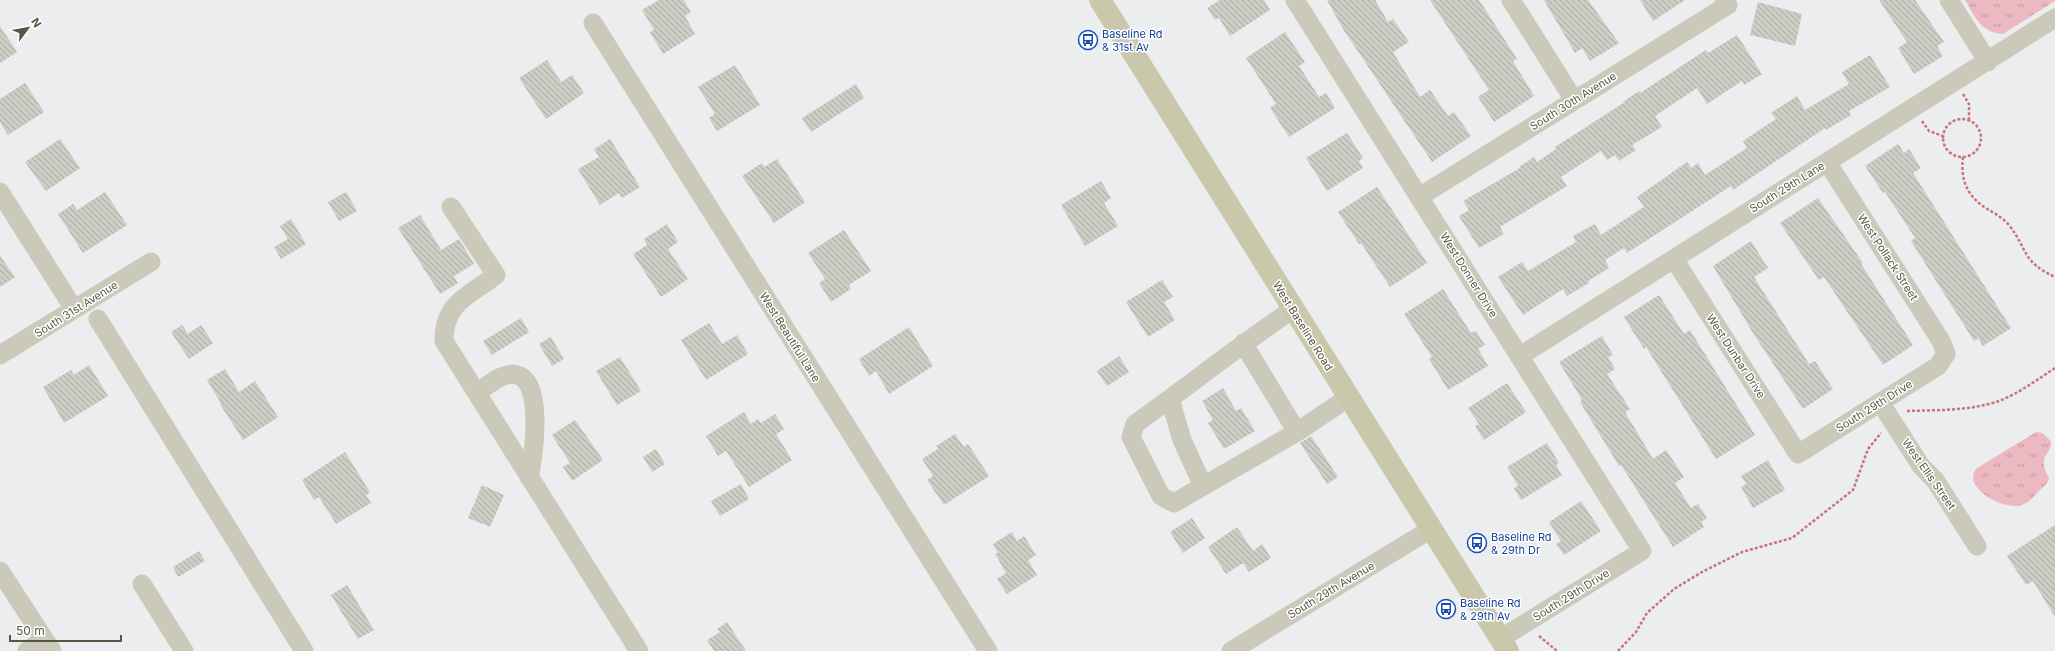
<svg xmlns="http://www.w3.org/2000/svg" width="2055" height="651" font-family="Inter,sans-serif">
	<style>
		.grass { fill: url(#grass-tufts) }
		.building { fill: url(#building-back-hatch) }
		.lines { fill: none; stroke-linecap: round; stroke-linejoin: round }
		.path { stroke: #c97377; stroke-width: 2.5; stroke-dasharray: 3 2; stroke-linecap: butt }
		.minor { stroke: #cbc9ba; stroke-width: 19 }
		.major { stroke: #cac8ab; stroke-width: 22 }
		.labels { text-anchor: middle; stroke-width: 3; stroke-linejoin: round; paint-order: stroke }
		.transit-label { font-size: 11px; fill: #164399; stroke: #fff; text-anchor: start }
		.street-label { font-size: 11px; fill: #585644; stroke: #fff }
	</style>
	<defs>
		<pattern id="grass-tufts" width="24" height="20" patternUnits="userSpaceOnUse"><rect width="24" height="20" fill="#ecb9c2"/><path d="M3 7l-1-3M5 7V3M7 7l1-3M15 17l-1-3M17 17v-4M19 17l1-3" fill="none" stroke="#c2999f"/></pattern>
		<pattern id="building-back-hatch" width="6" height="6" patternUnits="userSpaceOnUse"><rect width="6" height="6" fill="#cdcdc5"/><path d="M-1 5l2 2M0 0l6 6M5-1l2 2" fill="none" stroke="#a9a9a2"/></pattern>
	</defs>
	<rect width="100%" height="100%" fill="#ebedee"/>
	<!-- grass -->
	<path class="grass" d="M1965,0H2055V1L2003,34C1980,32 1976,18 1965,0Z
		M2036,432L2042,433L2051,441C2052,451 2042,456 2044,465C2044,469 2047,474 2049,478C2048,485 2042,487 2038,492C2033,497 2029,503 2021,505C2004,511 1960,487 1977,468Z"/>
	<!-- building -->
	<path class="building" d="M659,0H684L691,12L685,16L695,34L663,54L650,32L654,30L642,10Z
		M1220,0H1264L1270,10L1230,36L1219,18L1215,20L1207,8Z
		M1327,0H1375L1388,22L1393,19L1409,42L1393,52L1420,97L1430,90L1448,116L1454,112L1471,136L1432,162L1343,29Z
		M1430,0H1479L1517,59L1513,61L1534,96L1494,122L1478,97L1489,90Z
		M1544,0H1588L1619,43L1590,61L1582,48L1575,53Z
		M1640,0H1685L1653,21Z
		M1879,0H1915L1944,42L1937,46L1943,56L1914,74L1898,48L1907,42Z
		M1758,2L1802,14L1795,46L1750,35Z
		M0,26L17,52L0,63Z
		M1285,32L1305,62L1299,66L1319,97L1326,93L1335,108L1289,137L1270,108L1276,104L1246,58Z
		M1737,35L1762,74L1744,85L1742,81L1707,104L1697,88L1655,116L1662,127L1632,145L1636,150L1619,161L1615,155L1607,160L1601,151L1561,177L1567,186L1500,227L1504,234L1479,248L1459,216L1469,210L1463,201L1520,168L1519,167L1534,157L1537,162L1556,149L1555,147L1625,102L1624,101L1639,91L1640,93L1706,50L1708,53Z
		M1870,55L1890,87L1849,111L1851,115L1826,130L1825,128L1733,190L1731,186L1627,253L1624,248L1605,260L1609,268L1588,281L1589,283L1567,296L1563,289L1523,315L1498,277L1522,262L1528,271L1576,242L1573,236L1595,224L1601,235L1644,207L1637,197L1687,162L1691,168L1698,163L1705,175L1747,148L1743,141L1776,119L1771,113L1797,96L1805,110L1849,84L1842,72Z
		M547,60L561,82L572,75L584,93L546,119L519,78Z
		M735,65L760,105L717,131L709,118L715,114L698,87Z
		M25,83L44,112L8,135L0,122V99Z
		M856,84L864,98L811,132L802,118Z
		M1347,133L1363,158L1359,161L1363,168L1327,191L1306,158Z
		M60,139L80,168L46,191L25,162Z
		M610,139L640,187L622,198L619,193L600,205L578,169L599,157L594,149Z
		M1898,144L1904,153L1909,149L1921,168L1913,173L2011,328L1983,346L1978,338L1974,341L1911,241L1915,238L1885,192L1883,193L1865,166Z
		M777,159L805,202L774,223L742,176L762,163L764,167Z
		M1101,181L1111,198L1104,203L1118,226L1085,246L1061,205Z
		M1377,187L1427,263L1390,287L1361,243L1359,244L1338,212Z
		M105,192L127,225L83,253L58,214L73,204L77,210Z
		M346,192L357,211L339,221L328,202Z
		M1818,198L1863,263L1861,264L1913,345L1883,365L1824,277L1819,280L1780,223Z
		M420,215L441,250L459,239L474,264L454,276L458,283L440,294L398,228Z
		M291,219L306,244L281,259L274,247L288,239L280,226Z
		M667,224L678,242L668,249L688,279L661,297L633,254L647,245L644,239Z
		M844,230L871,271L849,285L851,289L831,302L819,283L825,279L808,253Z
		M1751,241L1768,268L1754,277L1809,364L1815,361L1833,389L1803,409L1753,333L1713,266Z
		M0,256L15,277L0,287Z
		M1162,280L1173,297L1164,302L1175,320L1148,337L1126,302Z
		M1443,289L1471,333L1476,331L1485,345L1478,349L1488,366L1448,390L1429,359L1432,357L1404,314Z
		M1659,295L1684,334L1690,330L1755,435L1716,459L1646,347L1644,349L1624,317Z
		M521,318L529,332L492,355L483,341Z
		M709,323L722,344L737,335L748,354L706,380L681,340Z
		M182,325L188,334L201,325L213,343L189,359L171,332Z
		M909,327L933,366L889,394L876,371L869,376L859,359Z
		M1602,336L1613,355L1608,357L1615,369L1607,374L1630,409L1625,412L1653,459L1666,450L1684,477L1675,483L1691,508L1698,504L1707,518L1701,522L1704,527L1673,547L1621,465L1619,466L1580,402L1582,400L1559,362Z
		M551,337L564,359L552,366L539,344Z
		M1119,356L1129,372L1107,386L1097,371Z
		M620,357L641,391L617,405L596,371Z
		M89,365L108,396L64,423L43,387L71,370L74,375Z
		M225,369L239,392L255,381L278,417L243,440L220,404L221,403L207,380Z
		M1507,383L1526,412L1484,440L1475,426L1479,424L1468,408Z
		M1223,388L1236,411L1241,408L1255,431L1224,449L1208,423L1213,420L1202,401Z
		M744,412L751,424L758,419L761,423L775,414L784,429L776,434L792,460L749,487L726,451L718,456L706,436Z
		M575,420L603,460L572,481L563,467L570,463L552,435Z
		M955,434L964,447L968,444L989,476L944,505L927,480L933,476L922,459L938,449L936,446Z
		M1311,436L1338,477L1327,484L1300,443Z
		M1547,443L1559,463L1556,465L1562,475L1521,500L1514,488L1518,486L1507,467Z
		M656,449L665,464L652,472L643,457Z
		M345,452L370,492L366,495L371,503L336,524L319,497L314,500L302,480Z
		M1768,460L1785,490L1753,508L1741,487L1746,484L1741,476Z
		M741,484L749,499L720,516L711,501Z
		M482,485L504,495L490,527L468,518Z
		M1581,501L1601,531L1564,555L1556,544L1561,541L1549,522Z
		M1192,518L1205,538L1183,553L1170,532Z
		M2055,525V617L2033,581L2026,585L2007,556Z
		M1237,527L1253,551L1262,544L1271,558L1249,572L1243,563L1226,574L1208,547Z
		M1012,532L1017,541L1024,536L1036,555L1028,560L1037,575L1007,594L997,579L1006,573L995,554L998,553L993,544Z
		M199,551L205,561L178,577L173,567Z
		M347,585L374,630L358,639L331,595Z
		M727,622L746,651H714L707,640L720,632L717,629Z"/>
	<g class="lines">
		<!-- path -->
		<path class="path" d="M1963,94L1969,104V120
			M1943 138a19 19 0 1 1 38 0a19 19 0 1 1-38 0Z
			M1922,121L1929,131L1943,136
			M1963,157C1960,181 1968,198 1989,210C1996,214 2004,219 2009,225C2029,251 2021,261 2055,277
			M1907,411C1937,410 1970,411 1999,401C2019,393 2037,380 2055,368
			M1539,636L1557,651
			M1618,651L1636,632L1647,613L1674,589L1702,572L1742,552L1792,538L1853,490L1868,449L1881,433"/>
		<!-- minor -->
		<path class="minor" d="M1295,0L1642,551L1500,639
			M1511,0L1574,100
			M1949,0L1988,62
			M593,23L988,651
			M0,192L74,309
			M1419,197L1728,5L1724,0
			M451,207L496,275C468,297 444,302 444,341L639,651
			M1674,259L1798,454L1938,366L1946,354L1941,341L1827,162
			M1293,309C1239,346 1188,386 1135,424L1131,437L1161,496L1174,503L1297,432L1349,397
			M98,319L304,651
			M1243,343L1297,432
			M0,355L151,262
			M1520,356L2055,18
			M477,393C487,386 503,371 517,375C544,381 534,457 529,477
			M1170,399L1182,440L1203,486
			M1880,402L1921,466L1935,480L1977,546
			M0,571L52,651
			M142,584L184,651
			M27,651L44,639
			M1231,651L1431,529"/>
		<!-- major -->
		<path class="major" d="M1100,0L1508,651"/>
	</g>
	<!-- icons -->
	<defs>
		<g id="bus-ring" transform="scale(1)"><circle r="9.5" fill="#fff" stroke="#1a4fb4" stroke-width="1.5"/><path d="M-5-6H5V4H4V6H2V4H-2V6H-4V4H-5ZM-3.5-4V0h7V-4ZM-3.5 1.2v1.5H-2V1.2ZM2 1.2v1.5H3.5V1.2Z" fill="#1a4fb4"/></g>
	</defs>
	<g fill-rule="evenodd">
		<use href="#bus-ring" x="1088" y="40"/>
		<use href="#bus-ring" x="1477" y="543"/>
		<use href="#bus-ring" x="1446" y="609"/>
	</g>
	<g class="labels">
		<!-- transit labels -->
		<g class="transit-label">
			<text x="1102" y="38">Baseline Rd<tspan x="1102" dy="13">&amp; 31st Av</tspan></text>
			<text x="1491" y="541">Baseline Rd<tspan x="1491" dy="13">&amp; 29th Dr</tspan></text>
			<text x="1460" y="607">Baseline Rd<tspan x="1460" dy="13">&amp; 29th Av</tspan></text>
		</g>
		<!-- street labels -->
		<g class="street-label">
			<text transform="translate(1573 101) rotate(-32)" y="4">South 30th Avenue</text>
			<text transform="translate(1787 187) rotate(-32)" y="4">South 29th Lane</text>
			<text transform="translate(1888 257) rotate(57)" y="4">West Pollack Street</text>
			<text transform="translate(1469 275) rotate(58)" y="4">West Donner Drive</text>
			<text transform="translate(76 309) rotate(-32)" y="4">South 31st Avenue</text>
			<text transform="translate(1303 326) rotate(58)" y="4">West Baseline Road</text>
			<text transform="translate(790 337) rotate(58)" y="4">West Beautiful Lane</text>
			<text transform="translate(1736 356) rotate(57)" y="4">West Dunbar Drive</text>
			<text transform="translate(1874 406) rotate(-32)" y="4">South 29th Drive</text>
			<text transform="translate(1929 474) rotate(55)" y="4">West Ellis Street</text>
			<text transform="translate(1331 590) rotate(-31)" y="4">South 29th Avenue</text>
			<text transform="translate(1571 595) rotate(-32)" y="4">South 29th Drive</text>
		</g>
	</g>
	<!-- north arrow -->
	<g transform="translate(28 28) rotate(58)" stroke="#ffffff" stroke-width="3" paint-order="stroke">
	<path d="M0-3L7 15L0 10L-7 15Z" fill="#585644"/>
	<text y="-6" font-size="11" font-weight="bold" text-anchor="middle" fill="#585644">N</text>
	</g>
	<!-- scale -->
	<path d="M10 635v6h111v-6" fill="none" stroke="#585644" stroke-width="2"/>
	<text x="16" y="635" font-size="12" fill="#585644" stroke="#ffffff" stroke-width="3" paint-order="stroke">50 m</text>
</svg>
